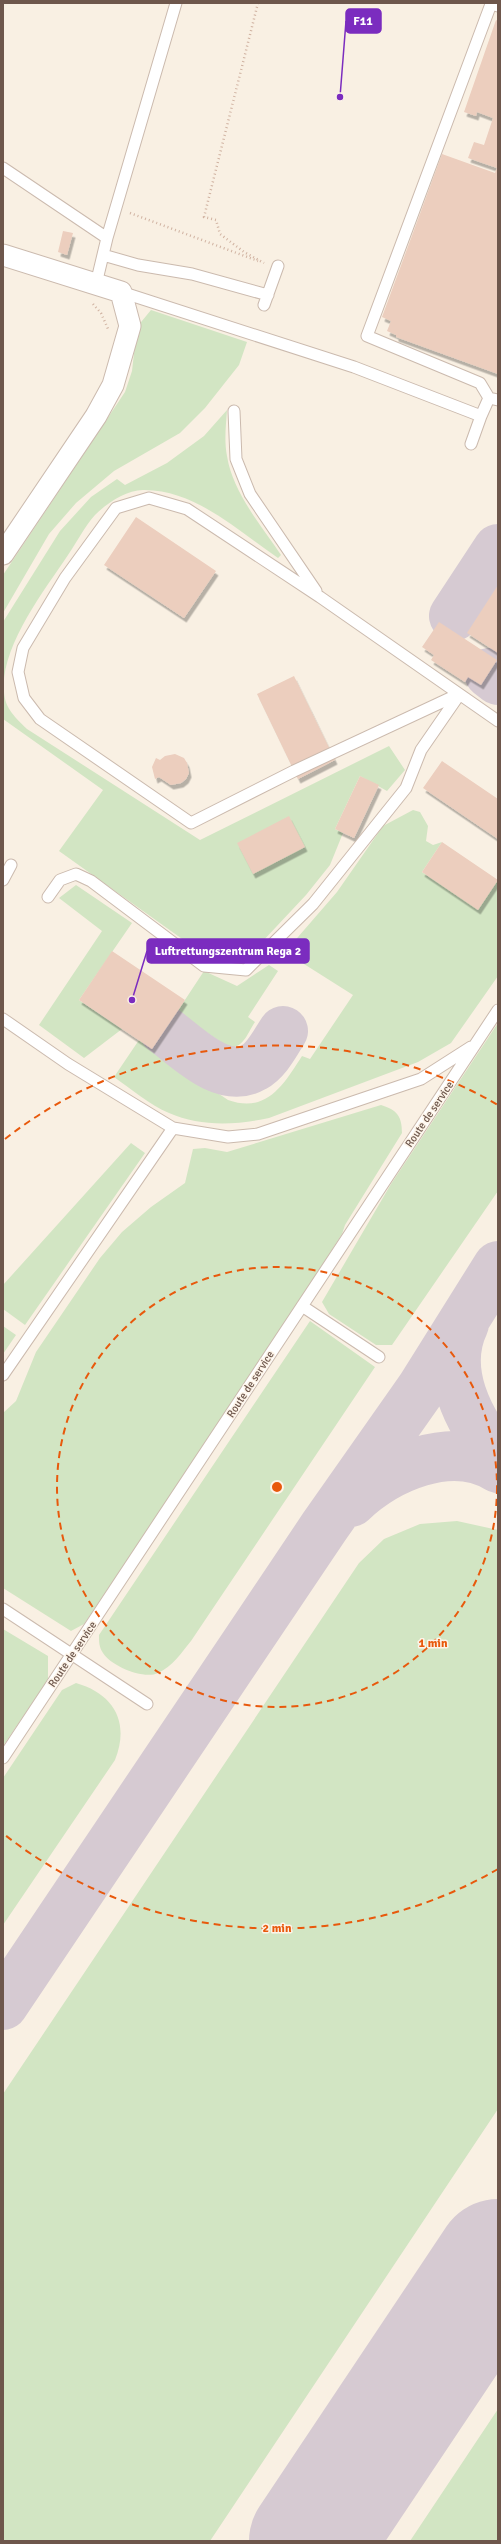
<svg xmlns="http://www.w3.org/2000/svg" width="501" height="2544" font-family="Signika,sans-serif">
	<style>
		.green { fill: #d2e5c3 }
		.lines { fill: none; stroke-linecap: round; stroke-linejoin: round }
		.taxiway { stroke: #d6cad2; stroke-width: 50 }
		.runway { stroke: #d6cad2; stroke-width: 124 }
		.building { fill: #eccebe; filter: url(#shadow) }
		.service-casing { stroke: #cbbaae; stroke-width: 13 }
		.minor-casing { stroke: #cbbaae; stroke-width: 23 }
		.path { stroke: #d0b2a1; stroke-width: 2.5; stroke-dasharray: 1 3; stroke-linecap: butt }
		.service { stroke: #fff; stroke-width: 11 }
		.minor { stroke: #fff; stroke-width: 21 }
		.ring { fill: none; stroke: #e8590c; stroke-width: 2; stroke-dasharray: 7 5 }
		.labels { text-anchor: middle; stroke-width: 3; stroke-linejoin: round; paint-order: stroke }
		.street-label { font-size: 11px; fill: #6e574c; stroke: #fdf4e9 }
		.centre { fill: #e8590c; stroke: #fdf4e9; stroke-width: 2 }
		.ring-label { font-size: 12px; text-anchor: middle; font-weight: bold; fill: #e8590c; stroke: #fdf4e9; stroke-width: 3; stroke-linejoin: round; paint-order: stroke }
		.leader { fill: none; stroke: #7b2cbf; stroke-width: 1.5 }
		.callout-dot { fill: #7b2cbf; stroke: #fdf4e9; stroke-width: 1.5 }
		.callout { fill: #7b2cbf; stroke: #7b2cbf; stroke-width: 1.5 }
		.callout-label { font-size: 12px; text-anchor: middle; font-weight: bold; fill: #fff }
	</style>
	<defs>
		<filter id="shadow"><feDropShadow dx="2.5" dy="4.5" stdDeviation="0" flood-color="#0004"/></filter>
	</defs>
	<rect width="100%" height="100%" fill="#f9f0e3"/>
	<!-- green -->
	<path class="green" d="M151,310L247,342L239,365L205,408L180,433L114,471L76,503L49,534L3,613V575L125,392L132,371L137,327Z
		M227,410C226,425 224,441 227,456C233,493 261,525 281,555L278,558C237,530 194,489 143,490C126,490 106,504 95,515C85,526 77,542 68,555C44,591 0,647 4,692C5,709 16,718 27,729L200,840L389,746L405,770L387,791L360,776L335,829L343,833L330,865L306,895L248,957C236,963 227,964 213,961L59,851L103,790L3,719V622L60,531L91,497L117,479L125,485L167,463L204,436Z
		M413,810L420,812L428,826L426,841L433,845L442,842L422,872L478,909L498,879V976L451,1043L418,1062L269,1118C237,1125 200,1127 169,1113C150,1105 131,1089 114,1077L139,1040L228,1100C267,1114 284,1084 302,1056L310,1059L353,995L285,952L337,892L383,826Z
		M76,885L132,923L79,1000L122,1029L84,1058L39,1025L102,931L59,898Z
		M269,965L278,971L248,1017L255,1022C248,1032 243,1050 228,1047L177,1012L204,971L237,986Z
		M498,1023V1191L392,1345H376L329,1314L322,1302L391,1184Z
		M381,1105C397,1110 402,1116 402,1133L345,1225L342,1234L250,1379L84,1624L71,1631L3,1588V1413L16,1401L36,1352L100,1258L122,1232L151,1207L185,1183L193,1149L205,1148L227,1152Z
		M131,1143L145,1153L25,1325L3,1309V1285Z
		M310,1321L375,1367L191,1641C182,1652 172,1667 158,1673C144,1680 111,1666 103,1653C99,1647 99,1642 99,1635Z
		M3,1326L16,1335L3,1354Z
		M457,1521L498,1530V2109L210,2541H3V2094L359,1563L384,1539L420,1524Z
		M3,1629L48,1656V1680L3,1746Z
		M76,1683C114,1694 130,1722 115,1760L3,1925V1778L62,1690Z
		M498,2409V2541H410Z"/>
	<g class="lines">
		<!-- taxiway -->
		<path class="taxiway" d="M454,616L498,549
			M489,673L498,680
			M164,1030C187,1047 223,1085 254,1067C267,1060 275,1043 283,1031
			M464,1324C442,1370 468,1421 498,1456
			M351,1502C387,1468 451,1439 498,1468
			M3,2005L324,1527L421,1389L498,1266"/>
		<!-- runway -->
		<path class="runway" d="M311,2541L498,2261"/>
	</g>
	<!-- building -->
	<path class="building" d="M496,20L498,21V374L396,337V335L387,331L391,321L382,317L442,154L495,173L497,168L468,158L474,142L484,145L493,118L477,112L476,116L464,112Z
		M63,231L73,233L67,255L58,252Z
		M136,517L216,571L184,618L104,565Z
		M498,585V653L467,633Z
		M439,622L497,660L481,685L468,677L465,682L431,660L434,655L422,647Z
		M294,676L335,760L298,779L257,694Z
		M175,754L184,758L187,763L189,773L186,779L181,783L171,785L159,777L155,779L152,767L156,758L160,760L165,756Z
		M442,761L498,799V839L423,788Z
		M360,776L379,785L354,838L335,829Z
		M289,816L305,847L253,874L237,843Z
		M442,842L498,880L478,910L422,872Z
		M112,951L185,1000L152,1049L79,1000Z"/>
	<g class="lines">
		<!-- service casing -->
		<g class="service-casing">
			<path id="service" d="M498,6L491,4L367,336L480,383L489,398L498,400
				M3,168L107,238L176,3
				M103,255L138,265L192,274L268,295
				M96,284L107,238
				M121,292L354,367L481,416L489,398
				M264,305L278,266
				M234,411L236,459L250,494L316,591
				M471,444L481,416
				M459,694L294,771L191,823L40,719L24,698L18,672L23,648L65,578L116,508L149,498L187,509L320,597L498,721
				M3,880L11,865
				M48,897L60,880L76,874L91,881L204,966L246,970L313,904L406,788L421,750L459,695
				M3,1019L68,1064L173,1128L228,1137L258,1134L421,1079L471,1047
				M302,1306L379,1357
				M3,1375L173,1128
				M3,1609L147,1704
				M3,1758L498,1010"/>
		</g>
		<!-- minor casing -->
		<g class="minor-casing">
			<path id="minor" d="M3,255L121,292L130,326L113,385L96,416L3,554"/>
		</g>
		<!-- path -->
		<path class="path" d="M258,3L204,217L216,220L220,234L244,252L264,263
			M130,213L258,261
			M93,304L101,313L108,329"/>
		<!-- service -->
		<use href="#service" class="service"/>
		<!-- minor -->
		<use href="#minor" class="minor"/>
	</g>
	<!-- distance rings -->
	<g class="ring">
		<circle cx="277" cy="1487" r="220"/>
		<path d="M498 1869A441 441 0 0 1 5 1835M5 1139A441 441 0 0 1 498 1105"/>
	</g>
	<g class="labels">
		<!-- street labels -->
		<g class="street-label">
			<text transform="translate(429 1114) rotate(-56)" y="4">Route de service</text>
			<text transform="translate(250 1384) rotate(-57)" y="4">Route de service</text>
			<text transform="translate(72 1654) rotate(-56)" y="4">Route de service</text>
		</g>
	</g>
	<circle cx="277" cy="1487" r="6" class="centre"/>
	<g class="ring-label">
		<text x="433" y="1647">1 min</text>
		<text x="277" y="1932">2 min</text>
	</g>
	<!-- callouts -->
	<path class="leader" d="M340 97L346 21M132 1000L147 951"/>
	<g class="callout-dot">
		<circle cx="340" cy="97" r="4"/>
		<circle cx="132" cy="1000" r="4"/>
	</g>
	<g class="callout">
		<rect x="346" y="9" width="35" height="24" rx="4"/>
		<rect x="147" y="939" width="162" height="24" rx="4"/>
	</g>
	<g class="callout-label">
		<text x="363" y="25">F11</text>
		<text x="228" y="955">Luftrettungszentrum Rega 2</text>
	</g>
	<!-- border -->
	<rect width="501" height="2544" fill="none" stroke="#6e574c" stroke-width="8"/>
</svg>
